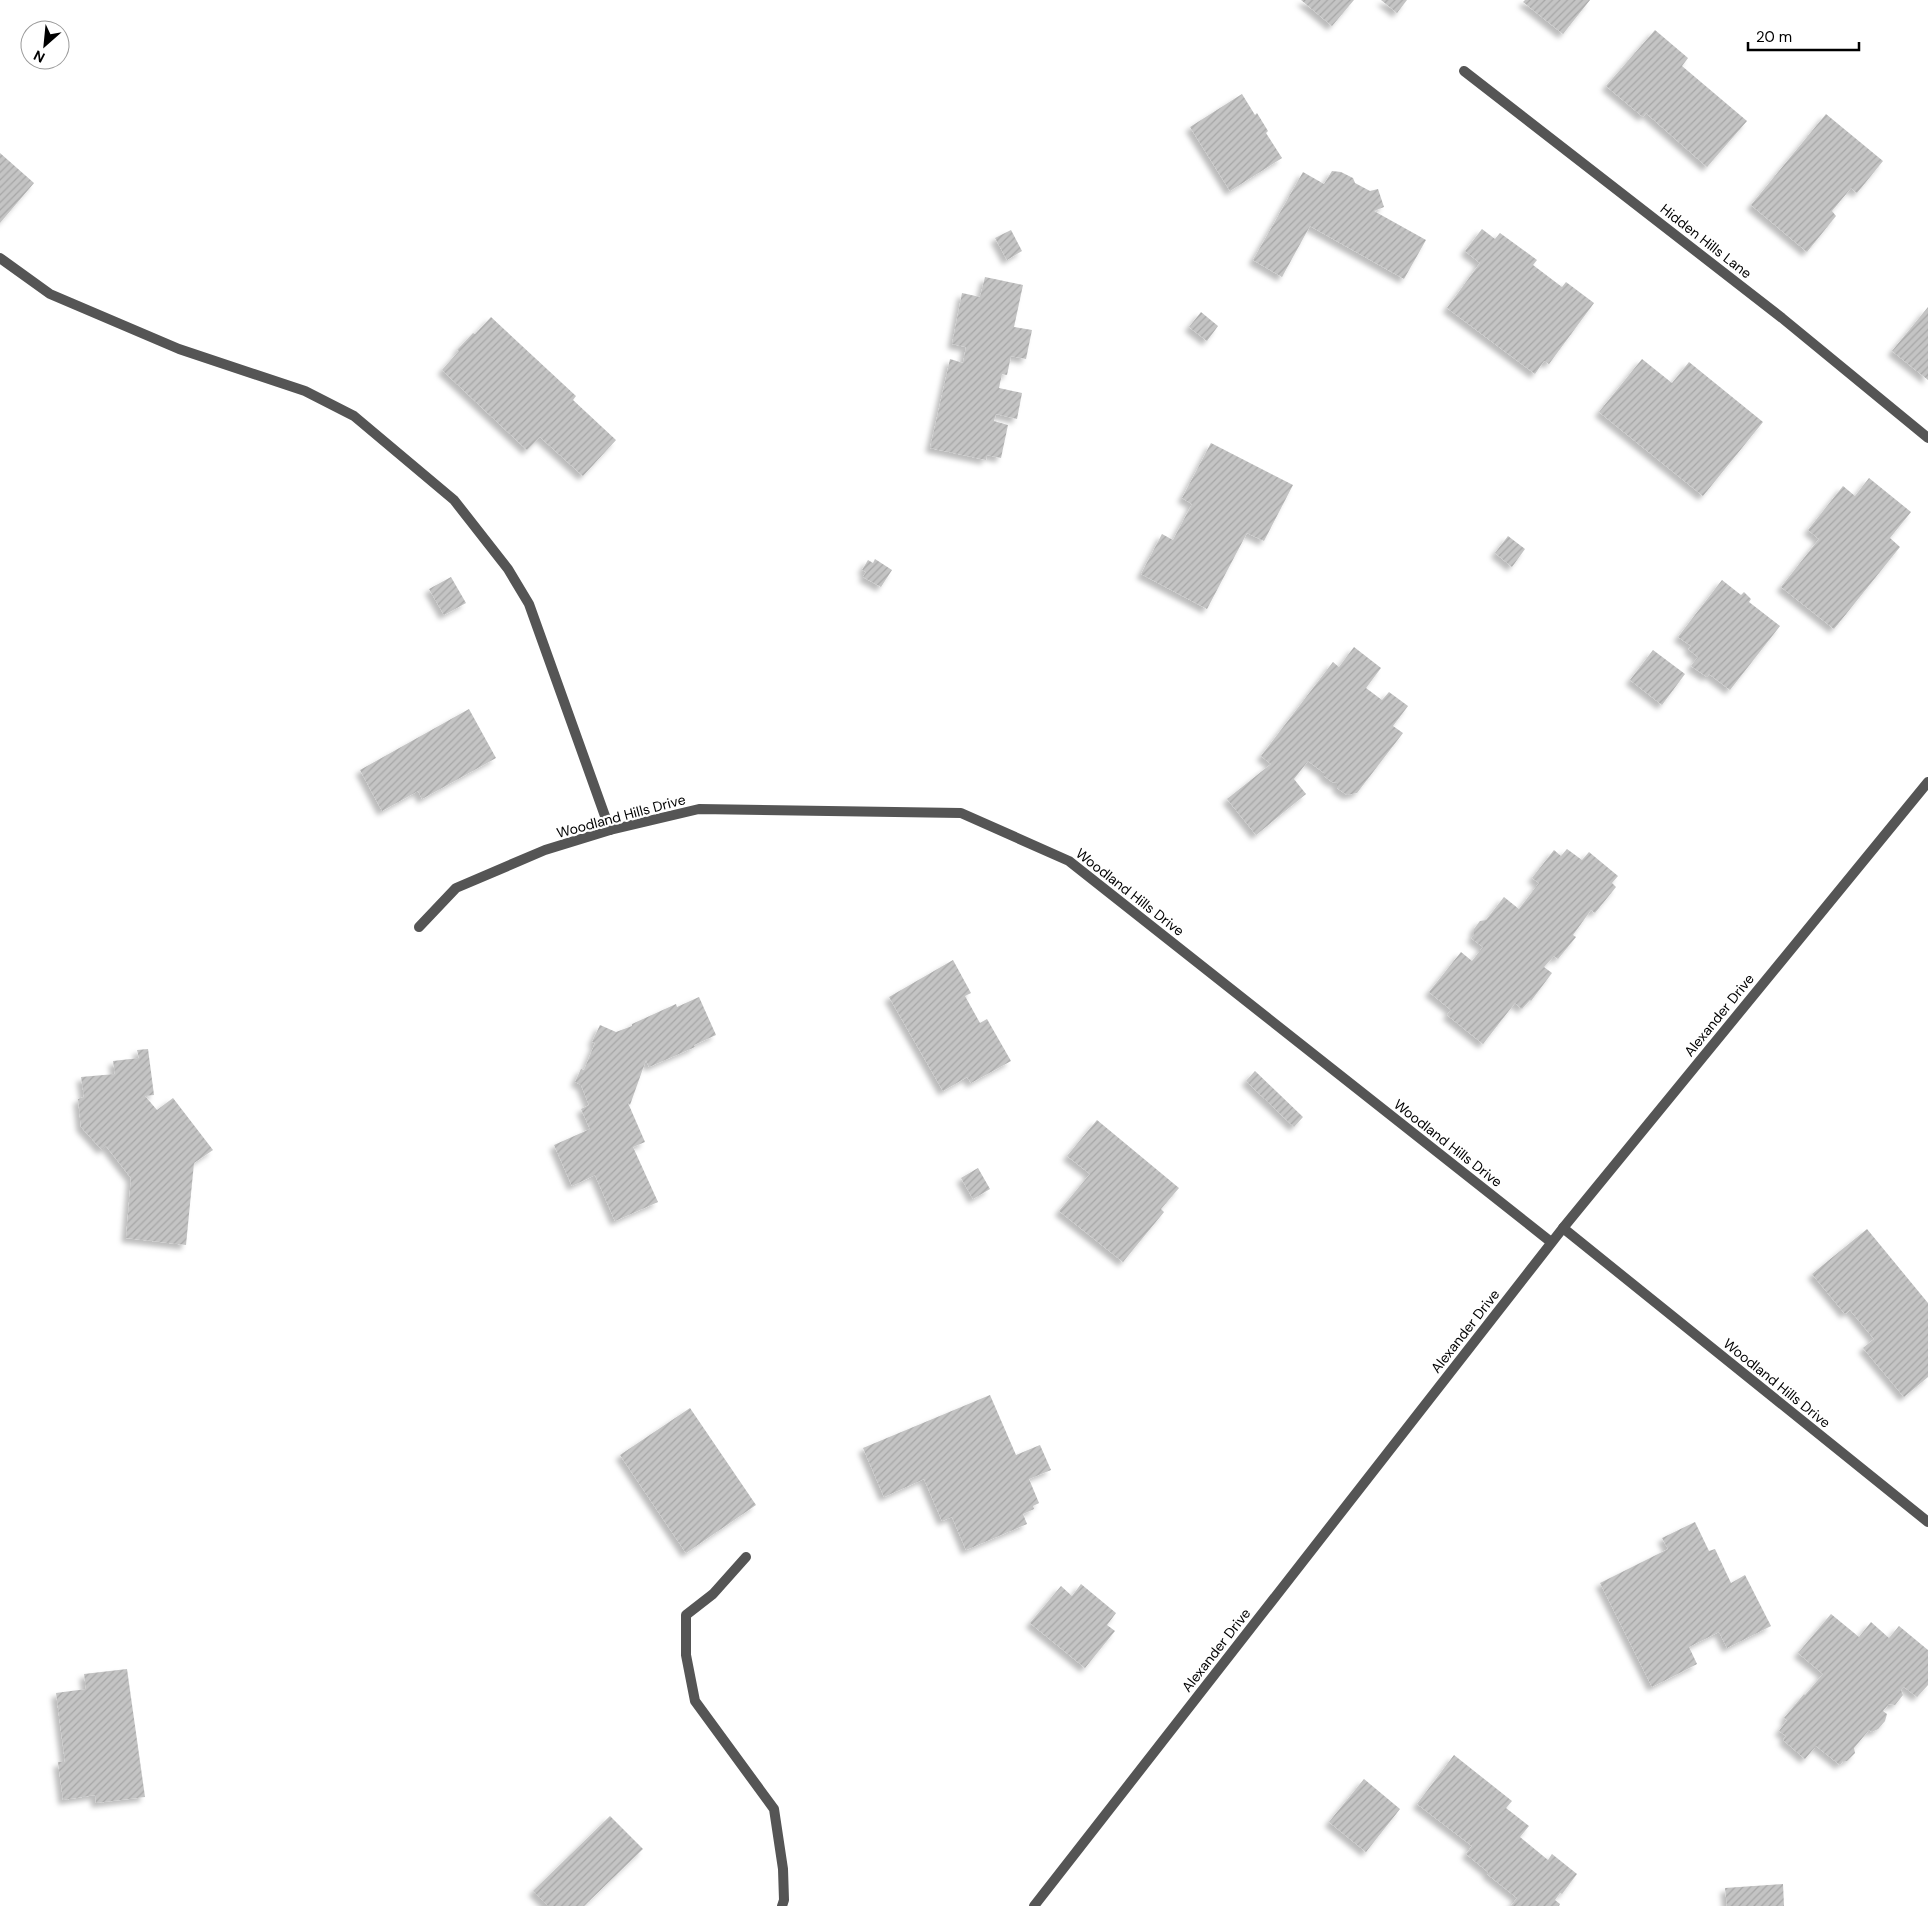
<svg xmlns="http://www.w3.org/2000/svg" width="1928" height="1906" font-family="'DM Sans',sans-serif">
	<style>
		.building { fill: url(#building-hatch); filter: url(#shadow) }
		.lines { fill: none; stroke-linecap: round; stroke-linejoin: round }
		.service { stroke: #555; stroke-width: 10 }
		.minor { stroke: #555; stroke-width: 10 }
		.tertiary { stroke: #555; stroke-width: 10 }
		.labels { text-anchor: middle; stroke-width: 4.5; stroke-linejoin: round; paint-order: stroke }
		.street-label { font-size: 14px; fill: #000; stroke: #fff }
	</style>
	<defs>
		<pattern id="building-hatch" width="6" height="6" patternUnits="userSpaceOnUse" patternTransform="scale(1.25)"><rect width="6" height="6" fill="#c4c4c4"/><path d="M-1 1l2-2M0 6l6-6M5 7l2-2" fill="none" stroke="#a7a7a7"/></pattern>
		<filter id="shadow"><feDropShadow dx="-4.5" dy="4.5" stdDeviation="2.5" flood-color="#0004"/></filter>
	</defs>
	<rect width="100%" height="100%" fill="#fff"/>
	<!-- building -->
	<path class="building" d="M1301,0H1354L1332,26Z
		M1381,0H1407L1397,13Z
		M1525,0H1590L1563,34L1523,2Z
		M1655,30L1688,58L1682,66L1747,121L1707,167L1646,113L1643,117L1606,86Z
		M1242,94L1255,115L1257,113L1268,131L1266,133L1282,158L1230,191L1190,127Z
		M1826,114L1883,161L1857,193L1851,188L1832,211L1836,216L1807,252L1751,205Z
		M0,153L34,183L0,223Z
		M1332,171L1341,172L1353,178L1355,183L1370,191L1378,189L1384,207L1374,211L1426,240L1404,279L1310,226L1282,277L1253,260L1303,172L1324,184Z
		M1482,229L1495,239L1500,233L1537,260L1533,265L1562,287L1566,282L1594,303L1549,364L1544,361L1535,374L1447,308L1480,263L1465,251Z
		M1011,230L1022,251L1007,260L995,238Z
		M985,277L1023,285L1014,327L1032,330L1026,359L1011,356L1007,375L1002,374L999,388L1022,393L1017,419L996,414L994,421L1008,425L1001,458L987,455L986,460L930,448L950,359L963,363L966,347L952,344L962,293L980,297Z
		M1928,307V380L1892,351Z
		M1201,312L1218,326L1207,341L1189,327Z
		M491,317L576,396L573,400L616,440L583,476L540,437L527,450L442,370L459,351L457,350L473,333L475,334Z
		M1642,359L1672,383L1689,362L1763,422L1703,496L1599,412Z
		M1211,443L1293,485L1264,541L1247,533L1207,609L1141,574L1162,534L1173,540L1192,504L1182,498Z
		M1869,478L1911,512L1890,538L1900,547L1834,629L1781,587L1819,539L1808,530L1843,486L1855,496Z
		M1508,536L1525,549L1512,567L1495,553Z
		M875,559L892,570L881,587L863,577L866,572L862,570L868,560L873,563Z
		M451,577L466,603L444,615L429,589Z
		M1722,580L1741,595L1744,592L1751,599L1749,602L1780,626L1730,690L1709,674L1707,677L1691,666L1698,657L1688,649L1691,646L1678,637Z
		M1354,647L1381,668L1366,688L1382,700L1389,692L1408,706L1393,726L1403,733L1357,793L1347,795L1337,788V783L1332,782L1324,776V773L1308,761L1294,779L1306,794L1256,835L1227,799L1271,764L1261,756L1333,662L1339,667Z
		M1653,650L1685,674L1662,705L1630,680Z
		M469,709L496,758L422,799L418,791L382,811L360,770Z
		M1567,849L1582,860L1589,852L1618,876L1612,883L1616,887L1595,913L1591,910L1573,935L1576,937L1558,959L1554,956L1544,967L1552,973L1531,1001L1530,1000L1522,1009L1515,1003L1483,1044L1447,1015L1451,1010L1429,992L1461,952L1472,961L1483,947L1471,938L1474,935V929L1480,921L1486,920L1504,897L1519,909L1539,883L1532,878L1554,850L1561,856Z
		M953,960L971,993L965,996L980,1023L987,1019L1011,1061L971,1083L967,1077L943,1091L889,997Z
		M699,997L716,1035L694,1045L695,1047L649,1067L646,1060L630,1105L628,1103L645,1142L633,1147L658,1202L615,1221L595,1175L572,1186L554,1145L590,1129L581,1109L589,1105L581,1085L575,1082L581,1069L584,1070L595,1043L592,1042L600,1025L616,1032L632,1026V1024L676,1004L677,1007Z
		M148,1049L154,1095L145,1096L157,1110L173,1098L213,1150L194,1163L186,1245L126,1238L131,1178L106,1146L102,1150L81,1127L78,1099L84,1097L81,1077L115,1074L113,1061L139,1058L137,1050Z
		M1255,1071L1303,1117L1294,1127L1246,1081Z
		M1097,1120L1179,1188L1161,1209L1164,1212L1123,1262L1059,1211L1090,1174L1067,1156Z
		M978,1168L990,1189L973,1199L961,1178Z
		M1867,1229L1928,1303V1377L1904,1397L1863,1348L1874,1339L1850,1310L1845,1314L1812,1274Z
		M990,1395L1016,1455L1040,1445L1051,1470L1029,1479L1039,1503L1033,1506L1034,1509L1023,1514L1027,1524L966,1550L952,1517L942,1521L924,1479L884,1497L863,1448Z
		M690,1408L756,1505L686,1553L620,1455Z
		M1695,1522L1709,1551L1715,1549L1731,1583L1745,1575L1771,1626L1727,1648L1719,1632L1689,1647L1697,1664L1652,1687L1600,1583L1668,1549L1662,1538Z
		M1081,1584L1116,1613L1107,1625L1115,1631L1085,1668L1030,1623L1061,1586L1072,1596Z
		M1831,1614L1859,1637L1871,1622L1889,1638L1899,1626L1928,1650V1685L1917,1697L1904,1687L1901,1690L1903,1695L1895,1705L1889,1704L1883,1711L1887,1714L1885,1721L1878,1729L1872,1732L1869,1730L1854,1748L1855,1753L1847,1761H1843L1840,1765L1816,1746L1805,1759L1783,1740L1786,1736L1779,1731L1787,1720L1784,1718L1804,1694L1805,1695L1823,1674L1798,1653Z
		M127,1669L145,1797L96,1803L95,1795L63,1800L58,1762H65L56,1693L86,1689L84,1674Z
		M1454,1755L1512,1801L1506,1808L1529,1826L1520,1837L1548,1860L1552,1854L1577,1874L1562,1894L1560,1893L1555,1900L1560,1904L1559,1906H1511L1517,1898L1487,1874L1488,1872L1466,1854L1472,1846L1417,1804Z
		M1364,1779L1400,1809L1366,1852L1329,1822Z
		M610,1816L643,1849L584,1906H548L533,1891Z
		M1783,1884L1784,1906H1727L1725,1888Z"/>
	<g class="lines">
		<!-- service -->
		<path class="service" d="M0,258L50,294L179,349L305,391L354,416L454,500L508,569L529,604L610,830
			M746,1557L713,1594L686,1615V1655L695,1701L774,1809L783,1869L784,1900L782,1906"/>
		<!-- minor -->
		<path class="minor" d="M1464,71L1782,318L1928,438
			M419,927L456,888L545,850L610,830L699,809L961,813L1069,861L1551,1242
			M1563,1228L1928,1522"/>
		<!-- tertiary -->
		<path class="tertiary" d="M1034,1906L1563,1228L1928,782"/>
	</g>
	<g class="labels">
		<!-- street labels -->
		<g class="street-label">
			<text transform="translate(1706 241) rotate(38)" y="5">Hidden Hills Lane</text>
			<text transform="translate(621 816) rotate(-15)" y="5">Woodland Hills Drive</text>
			<text transform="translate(1130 892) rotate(38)" y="5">Woodland Hills Drive</text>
			<text transform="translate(1719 1015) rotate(-51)" y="5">Alexander Drive</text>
			<text transform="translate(1448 1143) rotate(38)" y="5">Woodland Hills Drive</text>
			<text transform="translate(1465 1331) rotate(-52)" y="5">Alexander Drive</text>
			<text transform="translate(1777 1383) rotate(39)" y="5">Woodland Hills Drive</text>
			<text transform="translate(1216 1650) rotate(-52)" y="5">Alexander Drive</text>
		</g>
	</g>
	<!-- north arrow -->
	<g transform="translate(45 45) rotate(207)"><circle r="24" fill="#ffffff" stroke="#999999"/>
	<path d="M0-4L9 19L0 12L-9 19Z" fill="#000000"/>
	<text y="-8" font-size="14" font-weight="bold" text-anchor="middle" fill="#000000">N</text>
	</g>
	<!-- scale -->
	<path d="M1748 42v8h111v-8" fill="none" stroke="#000000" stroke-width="2.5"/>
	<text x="1756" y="42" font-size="15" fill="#000000" stroke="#ffffff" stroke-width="4" paint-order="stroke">20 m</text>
</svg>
